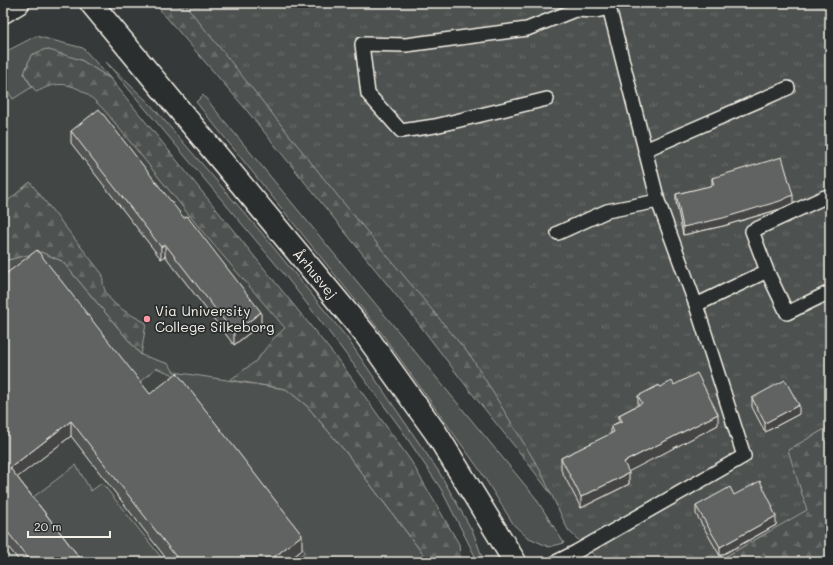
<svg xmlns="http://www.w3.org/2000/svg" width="833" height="565" font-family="Mali,sans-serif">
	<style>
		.built { fill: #434645 }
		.green { fill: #4e514f; stroke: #a1a19c }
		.forest { fill: url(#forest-firs); stroke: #a1a19c }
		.park { fill: url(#park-tufts); stroke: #a1a19c }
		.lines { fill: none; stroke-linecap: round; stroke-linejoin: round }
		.lane-casing { stroke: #f4f1e8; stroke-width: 16 }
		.street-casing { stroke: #f4f1e8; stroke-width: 25 }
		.secondary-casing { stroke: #f4f1e8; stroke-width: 25 }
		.lane { stroke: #2a2d2e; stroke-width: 13 }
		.street { stroke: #2a2d2e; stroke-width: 22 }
		.secondary { stroke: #2a2d2e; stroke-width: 22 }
		.wall { fill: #535554; stroke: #f4f1e8 }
		.shaded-wall { fill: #444545; stroke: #f4f1e8 }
		.building { fill: #616362; stroke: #f4f1e8 }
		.poi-dot { fill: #ff9aa2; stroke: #2a2d2e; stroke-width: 1.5 }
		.labels { text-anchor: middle; stroke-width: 3.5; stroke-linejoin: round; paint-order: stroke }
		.street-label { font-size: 14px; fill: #f4f1e8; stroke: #2a2d2e }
		.poi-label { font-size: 14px; fill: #f4f1e8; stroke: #2a2d2e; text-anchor: start }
	</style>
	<defs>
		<pattern id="forest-firs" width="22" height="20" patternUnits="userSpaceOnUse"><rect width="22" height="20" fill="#4e514f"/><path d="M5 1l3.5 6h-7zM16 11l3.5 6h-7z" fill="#686a68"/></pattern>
		<pattern id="park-tufts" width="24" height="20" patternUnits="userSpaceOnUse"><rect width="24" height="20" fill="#4e514f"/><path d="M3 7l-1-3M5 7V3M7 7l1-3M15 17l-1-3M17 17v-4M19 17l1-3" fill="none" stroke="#686a68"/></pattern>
	</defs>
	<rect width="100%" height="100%" fill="#363939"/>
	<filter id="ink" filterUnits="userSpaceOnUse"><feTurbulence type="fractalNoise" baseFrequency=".025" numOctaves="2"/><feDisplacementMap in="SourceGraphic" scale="8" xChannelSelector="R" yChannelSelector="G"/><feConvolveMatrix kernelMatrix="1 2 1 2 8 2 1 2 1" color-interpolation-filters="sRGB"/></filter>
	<g filter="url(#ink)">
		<!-- built -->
		<path class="built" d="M36,42L176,173L450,562H3V55Z"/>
		<!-- green -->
		<path class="green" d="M36,36L83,48L111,79L81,60L31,56L24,74L32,87L13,99L9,93L3,98V53Z
			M106,62L151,105L260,231L347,338L439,472L473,532L484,562H478L441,489L399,426L342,349L284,274Z
			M203,95L535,497L564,543L549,547L527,537L514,525L479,469L377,327L196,102Z
			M41,252L62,261L141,355L169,364L174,372L286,389L307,406L345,451L429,562H292L305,552L194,399L172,374L156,368L135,386L3,287V261Z
			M76,465L91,491L102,483L165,562H77L32,498Z"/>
		<!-- forest -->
		<path class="forest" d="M154,3H347L578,530L524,458L470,391L412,315L244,107Z
			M46,49L81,60L111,79L343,366L411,461L459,544L460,557L456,562H429L345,451L307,406L286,389L230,380L256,361L273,339L285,328L206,236L106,112C92,97 74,79 50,86C46,87 41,90 36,92L24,74L31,55Z
			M30,182L103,275C100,302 127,312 146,323L141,355L62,261L41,252L3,261V205Z
			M830,426V562H716L767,533L787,450Z"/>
		<!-- park -->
		<path class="park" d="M184,3H830V426L788,450L807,510L716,562H601L568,530L540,470L472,358L341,200Z"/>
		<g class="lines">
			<!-- lane casing -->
			<g class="lane-casing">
				<path id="lane" d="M547,99L435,126L401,131L368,94L362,44L406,45L527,29L575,10L596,11L609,8
					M645,150L788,88
					M825,197L752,231L767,271L787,313L830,292
					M558,233L607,211L658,201
					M696,305L767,271
					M556,562L576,552L744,456L696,305L658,201L608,3"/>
			</g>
			<!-- street casing -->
			<g class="street-casing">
				<path id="street" d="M3,12L18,3"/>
			</g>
			<!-- secondary casing -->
			<g class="secondary-casing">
				<path id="secondary" d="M91,3L365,334L436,433L515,562"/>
			</g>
			<!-- lane -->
			<use href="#lane" class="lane"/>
			<!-- street -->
			<use href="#street" class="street"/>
			<!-- secondary -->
			<use href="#secondary" class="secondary"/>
		</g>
		<!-- wall -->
		<path class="wall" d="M71,131L261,324L234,345L165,256L161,259L71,143Z
			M712,178L793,203L780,209L723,226L683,235L676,202V194L712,186Z
			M3,276L150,394L302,550L287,562H169L71,436L17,477L83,562H20L3,540Z
			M674,385L718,425L628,471L629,484L581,508L561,470V458L611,434V426L619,422V415L638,405V396L660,387Z
			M752,398L799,414L765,432L752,407Z
			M734,495L773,510L776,525L720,556L696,514V506Z"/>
		<!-- shaded-wall -->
		<path class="shaded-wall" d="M793,195V203L780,209L723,226L683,235V227Z
			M165,244V256L161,259V247Z
			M261,312V324L234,345V333Z
			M799,405V414L765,432V423Z
			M718,414V425L624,474V462Z
			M71,421V436L10,483V468Z
			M629,473V484L581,508V497Z
			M776,516V525L720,556V547Z
			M302,535V550L287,562H268Z"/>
		<!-- building -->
		<path class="building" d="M99,109L184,218L187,216L261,312L234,333L165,244L161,247L71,131Z
			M782,157L793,195L780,201L723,218L683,227L676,194L714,185L712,178Z
			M37,250L150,394L177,373L302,535L268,562H180L71,421L10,468L83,562H31L3,526V276Z
			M697,373L718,414L624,462L629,473L581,497L561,458L614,432L611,426L622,421L619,415L642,403L638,396L659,385L660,387L672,381L674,385Z
			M785,380L799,405L765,423L752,398Z
			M760,481L773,507L772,508L776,516L720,547L696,506L730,487L734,495Z"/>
	</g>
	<!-- markers -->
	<circle class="poi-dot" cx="147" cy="319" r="4"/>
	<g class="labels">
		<!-- street labels -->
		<g class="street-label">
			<text transform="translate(315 274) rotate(50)" y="5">Århusvej</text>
		</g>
		<!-- poi labels -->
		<g class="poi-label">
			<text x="155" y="316">Via University<tspan x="155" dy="16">College Silkeborg</tspan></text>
		</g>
	</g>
	<!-- margin -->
	<rect width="833" height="565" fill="none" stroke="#2a2d2e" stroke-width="16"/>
	<rect x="8" y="8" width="817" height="549" fill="none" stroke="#f4f1e8" stroke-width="1.5" filter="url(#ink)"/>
	<!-- scale -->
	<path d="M28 531v6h82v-6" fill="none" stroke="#f4f1e8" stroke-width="2"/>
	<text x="34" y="531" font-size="12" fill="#f4f1e8" stroke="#2a2d2e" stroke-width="3" paint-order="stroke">20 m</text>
</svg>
